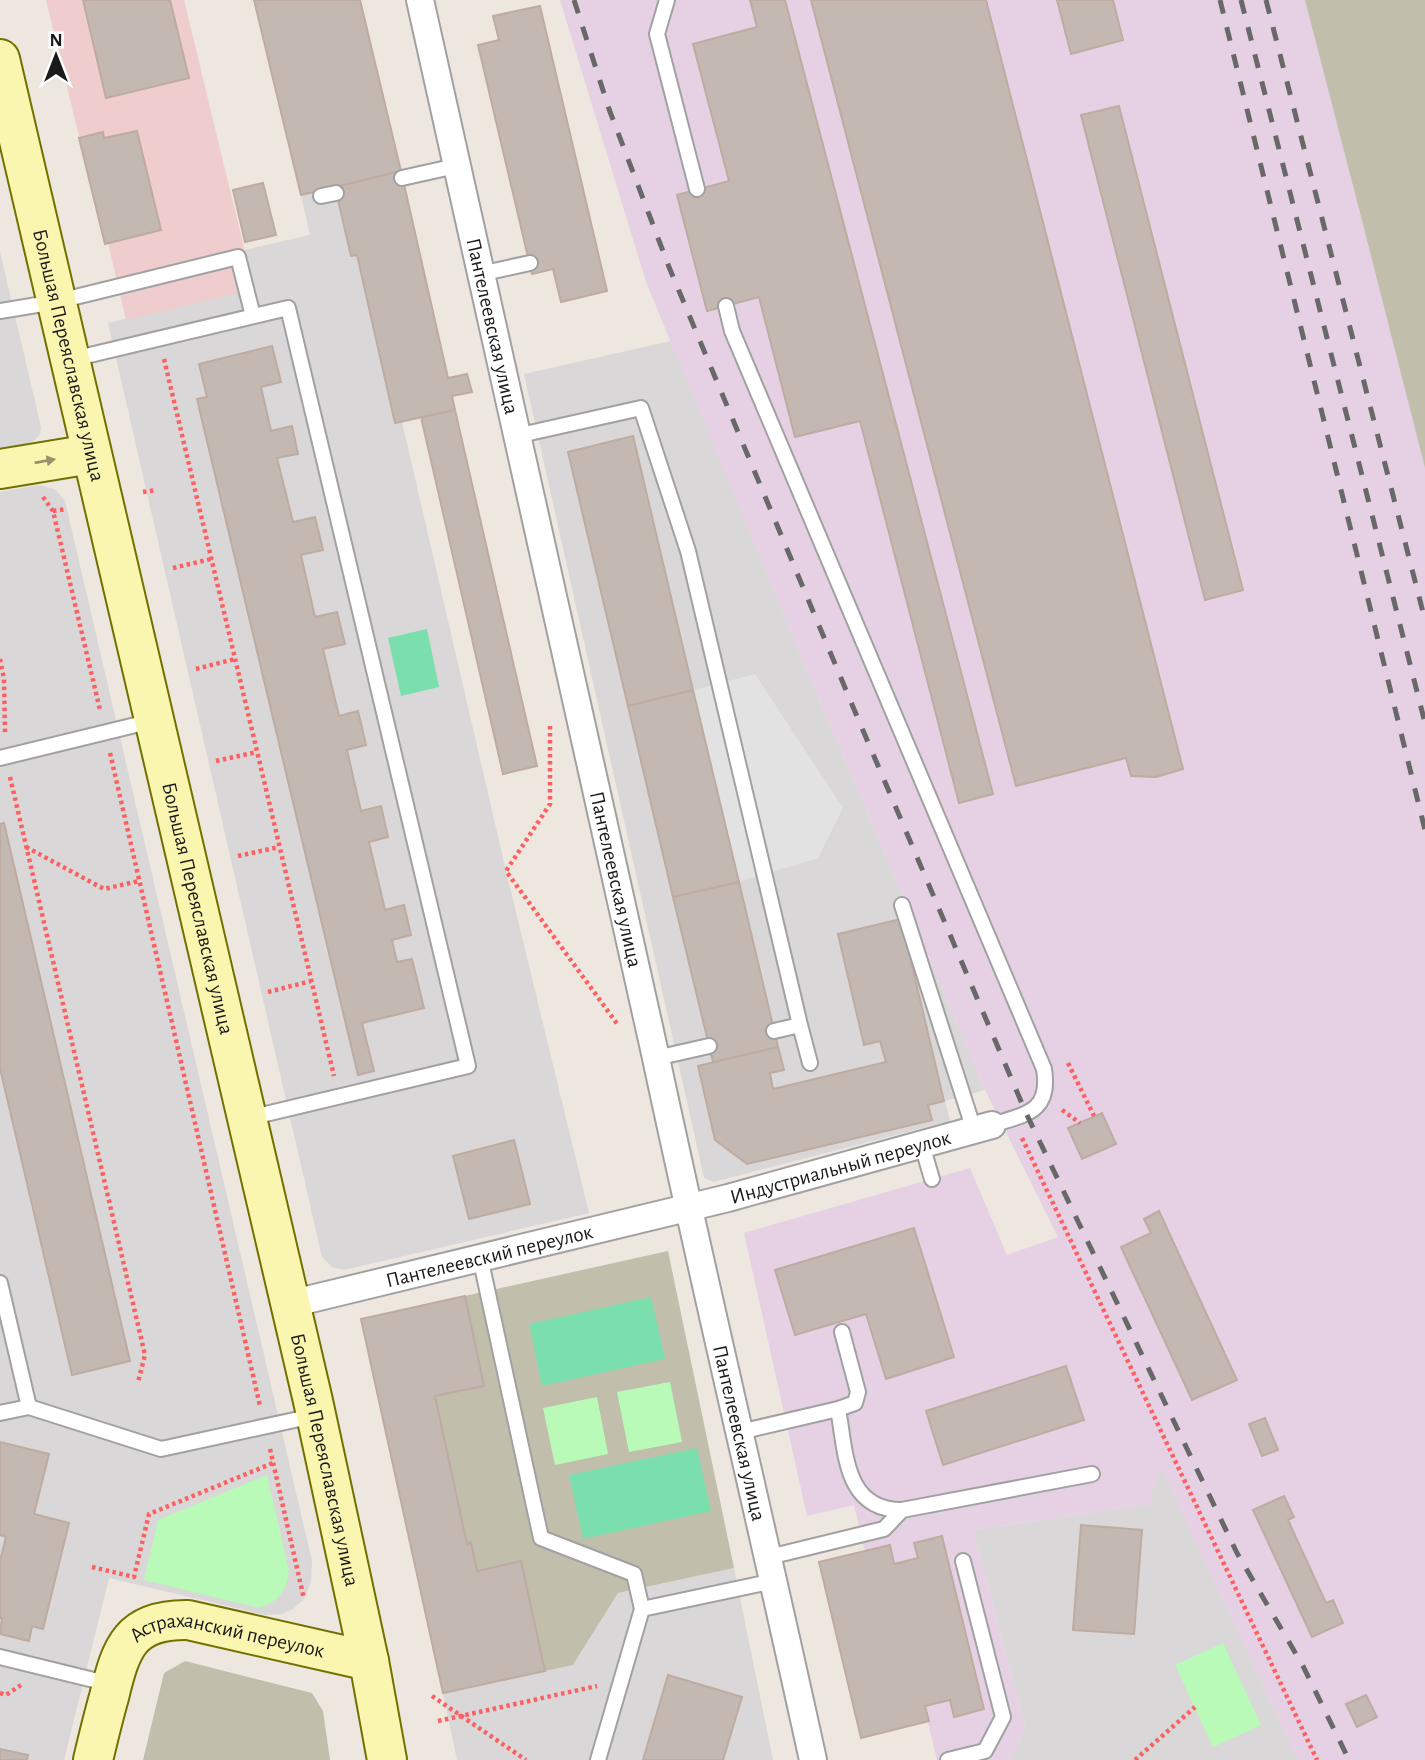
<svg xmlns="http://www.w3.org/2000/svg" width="1425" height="1760" font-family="'Alegreya Sans',sans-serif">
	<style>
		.residential { fill: #d9d7d7 }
		.commercial { fill: #efcdcf }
		.industrial { fill: #e6d1e4 }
		.construction { fill: #c1bfab }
		.park { fill: #bafab9 }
		.pitch { fill: #7adfad }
		.parking { fill: #e2e2e2 }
		.building { fill: #c4b8b3; stroke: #beaba1; stroke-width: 2 }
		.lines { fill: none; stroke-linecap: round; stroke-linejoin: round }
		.lane-casing { stroke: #a1a1a1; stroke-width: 18 }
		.street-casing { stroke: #a1a1a1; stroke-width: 30 }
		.secondary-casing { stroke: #717102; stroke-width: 42 }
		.path { stroke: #fd6061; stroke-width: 4.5; stroke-dasharray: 3.5 3.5; stroke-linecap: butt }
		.lane { stroke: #fff; stroke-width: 14 }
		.street { stroke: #fff; stroke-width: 26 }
		.secondary { stroke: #fbf6af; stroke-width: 38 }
		.rail { stroke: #686868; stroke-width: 5; stroke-dasharray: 14 14; stroke-linecap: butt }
		.oneway { fill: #96936c }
		.labels { text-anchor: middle; stroke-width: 7; stroke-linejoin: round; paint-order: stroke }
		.street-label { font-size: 21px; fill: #1a1a1a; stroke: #fff }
	</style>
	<rect width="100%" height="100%" fill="#ede7df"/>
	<!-- residential -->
	<path class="residential" d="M335,187L351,256L357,255L395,423L402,422L506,871L589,1213L344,1270L332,1267L322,1257L108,323L253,289L244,250L310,235L301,195Z
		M0,252L41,427L40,434L35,440L28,444L0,449Z
		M671,341L803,661L985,1090L945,1101L950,1121L714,1182L704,1178L524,374Z
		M38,485L55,489L65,501L312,1561L311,1582L304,1599L293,1609L282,1614L265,1615L109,1578L64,1760H0V492Z
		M1160,1465L1298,1760H1010L1026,1729L973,1530L1149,1504Z
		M734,1568L773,1760H457L443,1693L573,1665L618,1593Z"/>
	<!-- commercial -->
	<path class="commercial" d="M46,0H184L254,289L126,320L108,243L105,244Z"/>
	<!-- industrial -->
	<path class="industrial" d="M560,0H1425V1760H1298L1160,1466L1149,1504L973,1530L1026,1729L1010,1760H937L928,1722L861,1738L819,1562L865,1551L854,1505L807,1516L744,1233L970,1168L1007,1255L1058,1237L985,1090L803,661L646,282Z"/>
	<!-- construction -->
	<path class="construction" d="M1305,0H1425V468L1366,236Z
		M668,1251L734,1568L618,1593L573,1665L443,1693L361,1319Z
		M185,1661L312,1693L323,1711L330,1760H143L164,1673Z"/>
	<!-- park -->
	<path class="park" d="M670,1382L682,1442L629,1452L617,1392Z
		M597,1397L608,1454L555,1465L543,1408Z
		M267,1475L289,1571C286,1592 279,1601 259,1608L144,1580L158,1520Z
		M1223,1643L1261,1725L1213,1747L1175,1665Z"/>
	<!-- pitch -->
	<path class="pitch" d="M427,629L439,687L401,696L388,638Z
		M651,1297L665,1359L542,1386L529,1324Z
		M697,1448L711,1511L583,1539L569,1475Z"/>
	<!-- parking -->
	<path class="parking" d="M755,674L843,808L818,858L739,882L693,690Z"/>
	<!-- building -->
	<path class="building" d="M83,0H170L189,78L106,98Z
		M254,0H360L401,171L301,195Z
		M750,0H785L993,794L959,803L860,421L795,437L759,297L707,311L677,195L729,181L693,44L757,27Z
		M811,0H986L1183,769L1156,777L1131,776L1126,758L1016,786Z
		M1057,0H1113L1123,40L1071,54Z
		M540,6L607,291L561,302L553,269L532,274L478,45L499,40L493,16Z
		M1119,106L1243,590L1205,600L1081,115Z
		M137,131L161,230L105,244L79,138L103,132L104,138Z
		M401,171L448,378L467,374L472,392L452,396L455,410L395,423L357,255L351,256L335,187Z
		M263,183L276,235L245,242L233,190Z
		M272,346L281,382L261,387L271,431L292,426L298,454L277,458L293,522L315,517L323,550L301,555L315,617L337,612L345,644L323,649L339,716L358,711L366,745L347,750L361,811L381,806L388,837L369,842L385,910L404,905L411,935L392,940L397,962L412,959L424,1008L362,1023L374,1071L358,1075L197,399L207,397L199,364Z
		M455,410L537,766L503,774L421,417Z
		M633,436L693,690L628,706L568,452Z
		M693,690L739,882L673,897L628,706Z
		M4,823L130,1361L72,1375L0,1068V824Z
		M739,882L778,1047L713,1062L673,897Z
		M901,919L944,1101L928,1105L932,1120L747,1164L715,1140L698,1066L778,1047L784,1070L770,1073L773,1089L886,1062L880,1041L864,1045L838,934Z
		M1102,1113L1116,1144L1082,1159L1068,1128Z
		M514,1140L530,1204L469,1219L453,1156Z
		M1159,1211L1237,1380L1192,1400L1121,1247L1151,1233L1144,1219Z
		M914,1228L954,1357L886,1379L866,1314L795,1335L775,1270Z
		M465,1296L484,1386L435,1396L467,1544L471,1542L477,1571L521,1561L545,1671L443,1693L361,1319Z
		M1066,1366L1084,1420L943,1465L926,1411Z
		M1265,1418L1278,1450L1262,1456L1249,1424Z
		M0,1442L49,1454L34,1514L69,1523L43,1629L32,1626L29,1641L0,1634L2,1618H0V1561L6,1537L0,1535Z
		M1284,1496L1294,1517L1288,1520L1326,1603L1333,1600L1343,1623L1312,1637L1253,1510Z
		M1081,1525L1142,1530L1134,1634L1073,1630Z
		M942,1536L984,1709L954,1717L950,1700L925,1706L929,1721L861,1738L819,1562L890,1545L894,1564L918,1558L914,1543Z
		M668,1675L742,1697L723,1760H643Z
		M1366,1695L1377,1717L1357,1727L1346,1704Z
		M0,1749L28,1755L27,1760H0Z"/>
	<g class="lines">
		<!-- lane casing -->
		<g class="lane-casing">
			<path id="lane" d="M667,0L657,34L697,189
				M402,178L456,166
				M321,196L336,193
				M480,274L530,263
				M726,306L732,331L1044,1069C1051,1112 1026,1114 992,1125
				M0,311L55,302L238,257L253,316
				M73,359L288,308L468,1066L249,1118
				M516,436L641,408L688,551L800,1025L774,1031
				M0,758L152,721
				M902,905L974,1130
				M800,1025L810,1063
				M656,1058L709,1046
				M922,1145L932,1179
				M480,1257L541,1538L634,1574L642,1609L598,1760
				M0,1283L29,1407
				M842,1332L858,1392L855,1403L838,1409C846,1452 844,1510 902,1510L1092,1474
				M0,1413L29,1407L161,1449L313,1416
				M740,1432L838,1409
				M769,1557L884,1529L902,1510
				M642,1609L774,1581
				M0,1657L110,1684
				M948,1760L985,1751L1003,1717L963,1561"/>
		</g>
		<!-- street casing -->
		<g class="street-casing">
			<g id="street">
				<path id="s1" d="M420,0L656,1058C706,1293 762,1526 813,1760"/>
				<path id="s2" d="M290,1304L728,1198L992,1125"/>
			</g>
		</g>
		<!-- secondary casing -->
		<g class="secondary-casing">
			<g id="secondary">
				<path id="s3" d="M0,59L313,1401L369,1661L387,1760"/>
				<path d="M0,469L91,454"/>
				<path id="s4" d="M93,1760C98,1739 103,1718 109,1697C121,1647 130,1619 188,1620L369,1661"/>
			</g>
		</g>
		<!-- path -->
		<path class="path" d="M164,359L334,1076
			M143,492L156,490
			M43,497L53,511L100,710
			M53,511L66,509
			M173,568L211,559
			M0,659L4,679L5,734
			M196,669L235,659
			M550,726V804L506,871L618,1025
			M110,753L260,1406
			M216,761L257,752
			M10,777L145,1355L138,1382
			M26,847L104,889L139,881
			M238,856L279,847
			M268,992L311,981
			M1068,1063L1094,1116
			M1062,1110L1080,1123
			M1022,1138L1317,1760
			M270,1449L304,1599
			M92,1567L134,1577L149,1514L273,1463
			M0,1693L6,1695L21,1685
			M432,1696L526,1760
			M438,1721L597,1686
			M1135,1760L1195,1707"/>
		<!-- lane -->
		<use href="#lane" class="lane"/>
		<!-- street -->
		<use href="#street" class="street"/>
		<!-- secondary -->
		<use href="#secondary" class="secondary"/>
		<!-- rail -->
		<path class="rail" d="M574,0L609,109L669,267L856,714L1026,1113L1237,1553L1303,1666L1349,1760
			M1220,0L1425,830
			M1241,0L1425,723
			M1266,0L1425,620"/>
	</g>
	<!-- one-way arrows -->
	<defs><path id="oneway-solid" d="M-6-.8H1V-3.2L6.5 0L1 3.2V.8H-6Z" transform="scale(1.75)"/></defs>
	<use class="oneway" href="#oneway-solid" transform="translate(45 461) rotate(-10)"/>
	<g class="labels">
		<!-- street labels -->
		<g class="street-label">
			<text dy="7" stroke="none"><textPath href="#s1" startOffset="334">Пантелеевская улица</textPath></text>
			<text dy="7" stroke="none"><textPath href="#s3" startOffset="304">Большая Переяславская улица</textPath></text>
			<text dy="7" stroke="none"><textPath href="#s1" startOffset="901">Пантелеевская улица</textPath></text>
			<text dy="7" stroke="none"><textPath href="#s3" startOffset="872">Большая Переяславская улица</textPath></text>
			<text dy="7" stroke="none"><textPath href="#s2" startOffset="567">Индустриальный переулок</textPath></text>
			<text dy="7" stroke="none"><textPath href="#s2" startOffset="205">Пантелеевский переулок</textPath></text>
			<text dy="7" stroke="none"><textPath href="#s1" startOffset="1468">Пантелеевская улица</textPath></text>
			<text dy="7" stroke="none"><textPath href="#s3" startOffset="1438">Большая Переяславская улица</textPath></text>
			<text dy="7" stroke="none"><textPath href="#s4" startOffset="229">Астраханский переулок</textPath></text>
		</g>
	</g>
	<!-- north arrow -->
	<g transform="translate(56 56)" stroke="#ffffff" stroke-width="5" paint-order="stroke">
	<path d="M0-5L12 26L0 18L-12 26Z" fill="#1a1a1a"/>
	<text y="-10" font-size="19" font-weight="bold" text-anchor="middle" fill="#1a1a1a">N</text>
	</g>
</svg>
